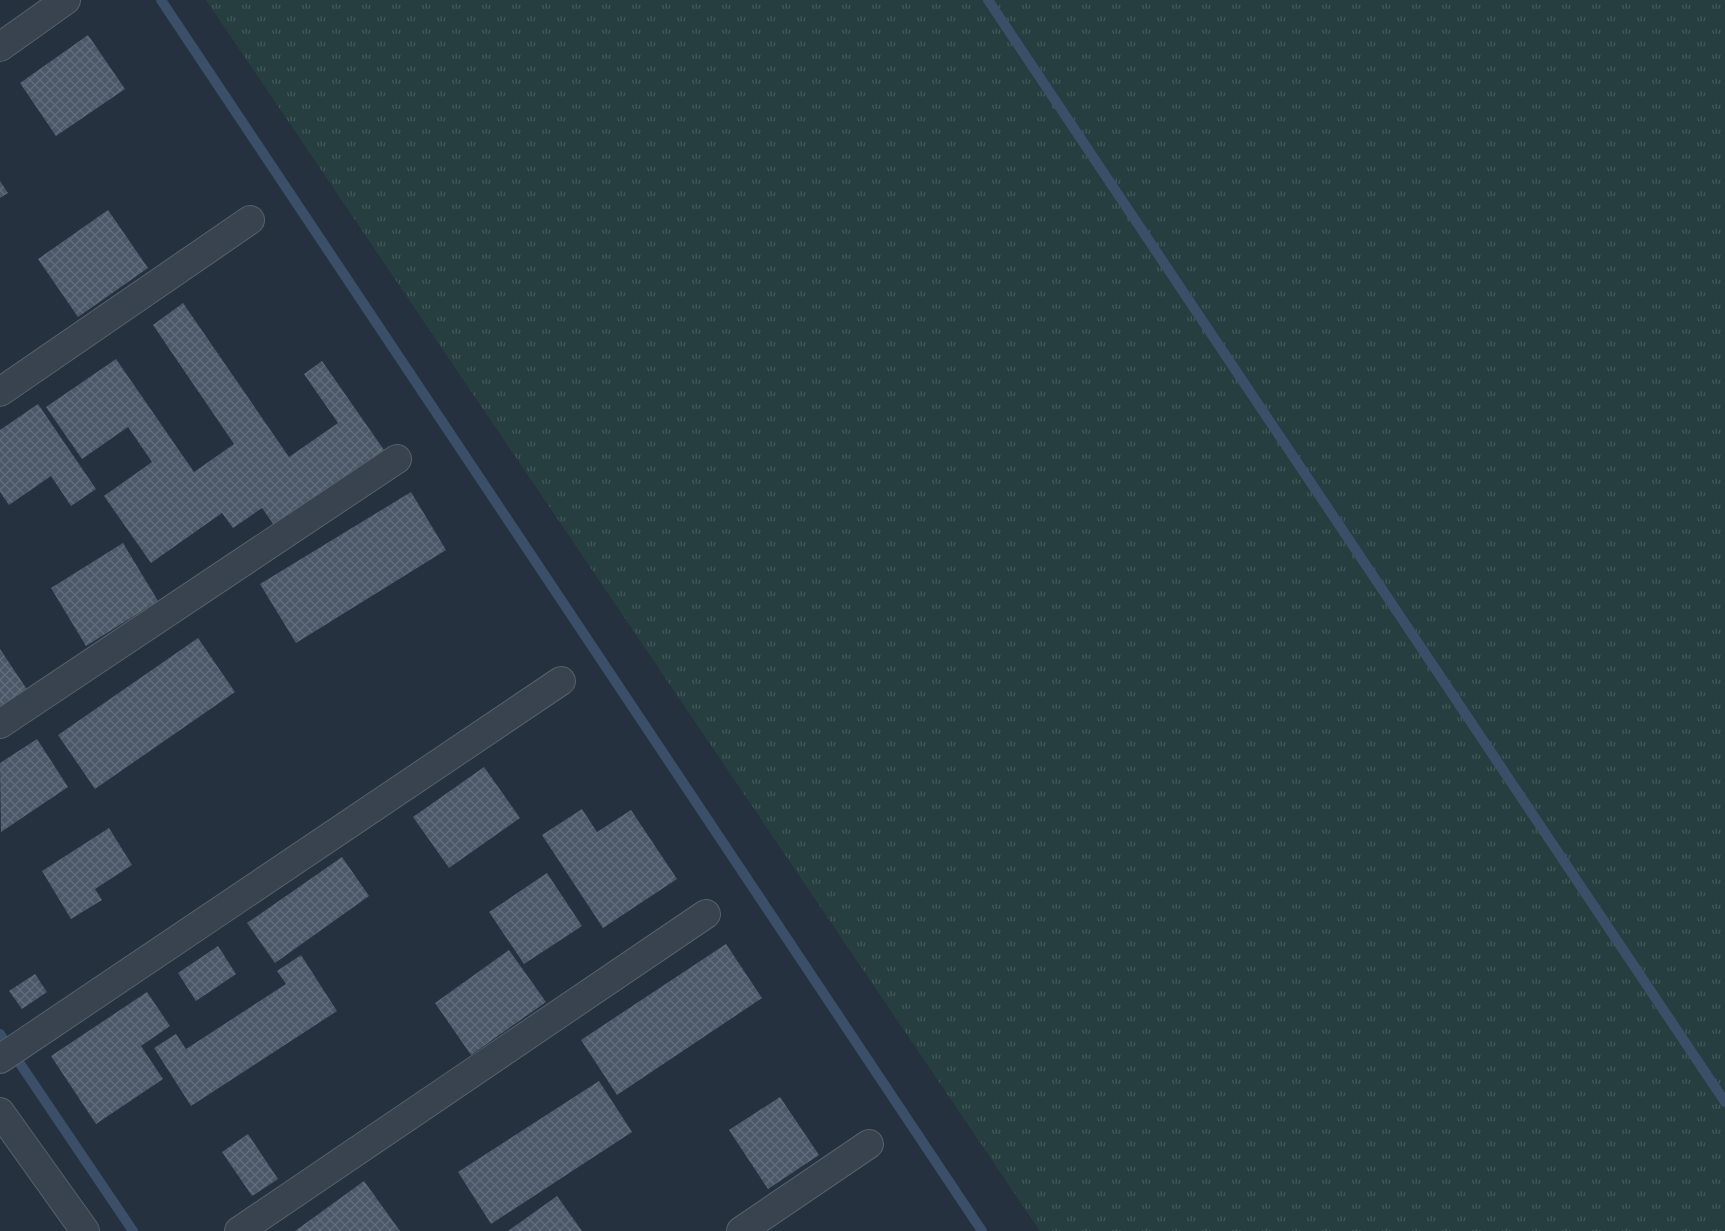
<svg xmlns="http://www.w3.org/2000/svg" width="1725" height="1231" font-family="'Alegreya Sans',sans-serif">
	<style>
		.grass { fill: url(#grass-tufts) }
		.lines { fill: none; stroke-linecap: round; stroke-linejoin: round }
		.stream { stroke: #3b4f68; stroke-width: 10 }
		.building { fill: url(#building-cross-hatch) }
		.street-casing { stroke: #57616d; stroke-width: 30 }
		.street { stroke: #39434f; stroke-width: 28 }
	</style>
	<defs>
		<pattern id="grass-tufts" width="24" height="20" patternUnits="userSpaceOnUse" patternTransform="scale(1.25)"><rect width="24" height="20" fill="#273e40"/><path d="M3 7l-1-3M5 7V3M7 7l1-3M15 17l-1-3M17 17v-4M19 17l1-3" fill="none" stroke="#44585a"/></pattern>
		<pattern id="building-cross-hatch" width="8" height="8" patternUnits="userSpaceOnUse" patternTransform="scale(1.25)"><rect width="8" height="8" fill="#4b5868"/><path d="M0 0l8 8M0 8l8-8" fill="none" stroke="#636e7c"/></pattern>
	</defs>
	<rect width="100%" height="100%" fill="#25313f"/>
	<!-- grass -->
	<path class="grass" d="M206,0H1725V1231H1040Z"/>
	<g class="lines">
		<!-- stream -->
		<path class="stream" d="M161,0L982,1231
			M988,0L1725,1102
			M0,1034L133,1231"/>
	</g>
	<!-- building -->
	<path class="building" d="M88,35L125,89L56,136L20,83Z
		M0,181L8,193L0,198Z
		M108,210L148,268L78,317L38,259Z
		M183,303L289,457L338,423L304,374L322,361L384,450L274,525L262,508L233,528L222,513L151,563L104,496L152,462L128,427L82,459L46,407L116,359L194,472L234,444L153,325Z
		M38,404L96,489L71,506L51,476L9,505L0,492V430Z
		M411,492L446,550L296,643L260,584Z
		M123,543L158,601L86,646L51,588Z
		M198,638L235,692L95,789L58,735Z
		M0,649L30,694L0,714Z
		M37,739L68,787L1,832L0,763Z
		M484,767L520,818L449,868L413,817Z
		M582,809L597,832L631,810L677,879L603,928L542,835Z
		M109,828L132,865L95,889L102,900L71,919L42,871Z
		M342,857L369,896L275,963L247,923Z
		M547,873L582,926L524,964L489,912Z
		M726,944L762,998L617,1095L581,1040Z
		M218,946L236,974L196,1001L178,973Z
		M509,950L546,1002L471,1055L435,1003Z
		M301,955L337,1011L191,1106L154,1048L176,1034L186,1049L286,984L277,971Z
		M35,974L47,992L22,1009L9,991Z
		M147,992L170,1026L141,1046L163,1079L96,1124L51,1056Z
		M599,1081L632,1132L491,1224L458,1172Z
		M780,1097L819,1155L768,1189L729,1130Z
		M248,1134L278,1179L252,1196L222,1152Z
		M364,1181L400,1231H295Z
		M557,1196L582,1231H508Z"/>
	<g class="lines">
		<!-- street casing -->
		<g class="street-casing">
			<path id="street" d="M0,47L66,0
				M0,392L250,220
				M0,724L397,459
				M0,1059L561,681
				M0,1112L85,1231
				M239,1231L706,914
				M741,1231L869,1144"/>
		</g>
		<!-- street -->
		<use href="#street" class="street"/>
	</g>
</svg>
